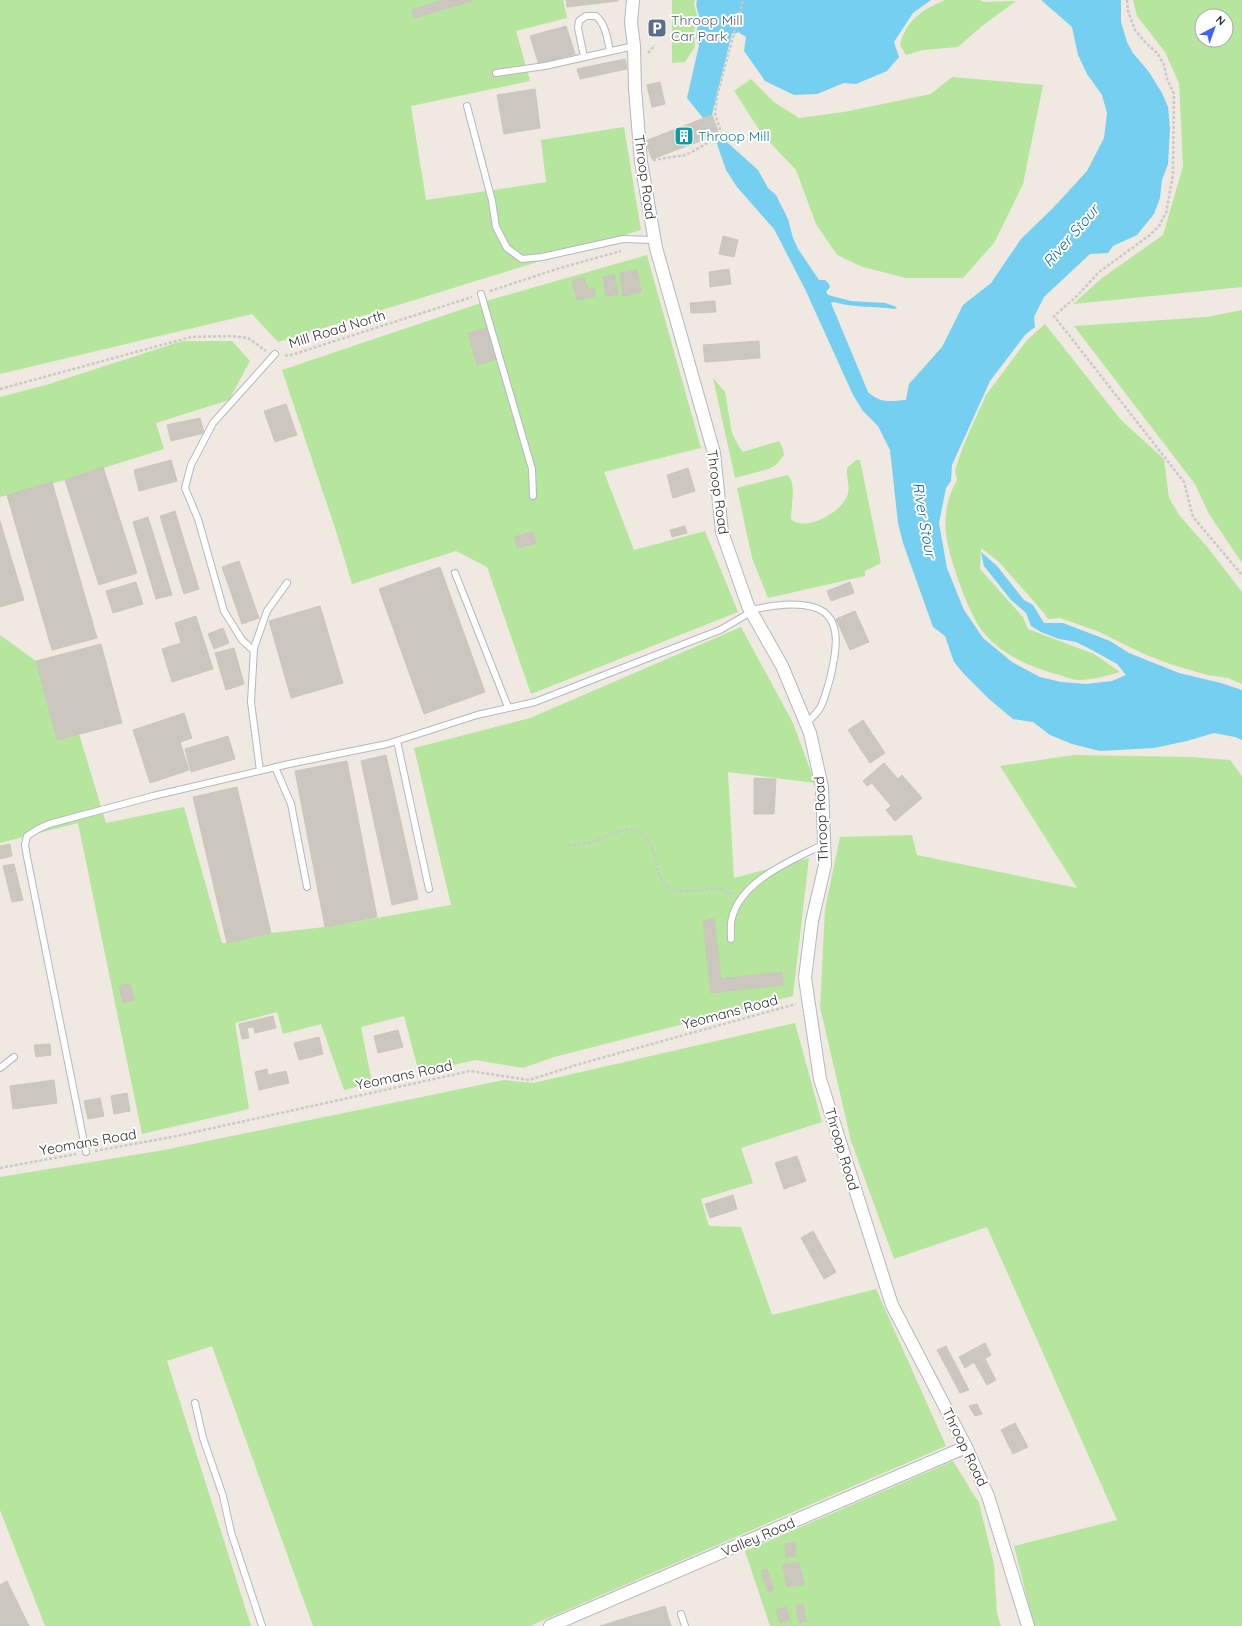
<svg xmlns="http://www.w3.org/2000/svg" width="1242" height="1626" font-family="Quicksand,sans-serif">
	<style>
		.green { fill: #b6e59e; fill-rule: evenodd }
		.water { fill: #75cff0 }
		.building { fill: #cbc7bf; stroke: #cbc5ba }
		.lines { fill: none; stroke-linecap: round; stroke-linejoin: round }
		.service-casing { stroke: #b4b7c1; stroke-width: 8 }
		.minor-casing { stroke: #b4b7c1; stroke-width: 14 }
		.path { stroke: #c9c9c9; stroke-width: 2.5; stroke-dasharray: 3 2; stroke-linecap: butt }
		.service { stroke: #fff; stroke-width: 6 }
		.minor { stroke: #fff; stroke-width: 12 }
		.labels { text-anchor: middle; stroke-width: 4; stroke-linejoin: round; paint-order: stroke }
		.service-label { font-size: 14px; fill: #4e5e75; stroke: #fff; text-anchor: start }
		.culture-label { font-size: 14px; fill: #0d838f; stroke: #fff; text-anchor: start }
		.street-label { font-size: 14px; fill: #2e2e2e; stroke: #fff }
		.water-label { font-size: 15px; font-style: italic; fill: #0d6fa3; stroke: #fff }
	</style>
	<rect width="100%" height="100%" fill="#efe9e1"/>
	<!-- green -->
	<path class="green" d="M0,0H563L567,18L516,31L530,81L411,106L426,200L546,182L541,140L624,127L641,230L278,342L252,314L0,374Z
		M672,0H695L694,4L697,15L694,33L695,47L685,62L672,63Z
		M945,0H980L984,2L1016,1L982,26L958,47L923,50L906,55L900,45C906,20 922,10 945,0Z
		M1133,0H1242V287L1073,304L1102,278L1163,235L1183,166L1179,83L1165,52L1137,16ZM1202,16H1226V40H1202Z
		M952,77L1043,85L1023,184L994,243L963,278H906L863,267L837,255L816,224L796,170L762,134L734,91L751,79L774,102L799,118L844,112L931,94Z
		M647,255L701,448L604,472L634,550L705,531L738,612L531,694L487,567L456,551L352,584L337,534L282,370L493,299Z
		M1242,310V563L1209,514L1195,484L1074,326L1207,317Z
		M1045,324L1121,420L1164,459L1169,498L1180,516L1208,548L1242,592V684L1228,678L1207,675L1170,664L1144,654L1097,631L1060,618L1048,619L1044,613L999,562L981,548L980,569L1023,617L1028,629L1094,654L1120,672C1106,676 1092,680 1078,680C1072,680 1066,677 1060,675C1033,668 1003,656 984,633C972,618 961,589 955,570C944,538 940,510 957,480L955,470L964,444L986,395L1027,340Z
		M182,341H232L250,361L229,400L156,423L164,449L65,480L0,497V397L46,385Z
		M713,378L725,392L732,433L738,445L743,452L779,441L783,449L784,455L776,465L769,469L735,478Z
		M856,460H860L881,563L865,571V576L768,598L752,558L737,488L787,475C797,481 791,507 791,519C793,521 796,523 799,523C815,527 845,509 848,493C850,486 846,476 847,468Z
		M741,627L793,723L815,783L728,772L734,878L809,858L793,996L554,1057L523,1068L475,1060L419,1073L404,1016L361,1027L372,1083L344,1090L321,1024L283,1034L277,1012L235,1023L249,1109L142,1134L78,823L0,843V635L36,661L57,740L79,734L106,823L184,807L222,943H227L271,933L325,927L451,905L414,748L530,718Z
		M1074,755L1190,757L1230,760L1242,776V1626H1034L1014,1546L1117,1520L987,1227L894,1259L851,1141L820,1007L825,909L840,837L912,835L917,855L1077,888L1000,766Z
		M795,1023L822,1122L741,1148L753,1183L701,1199L709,1226L741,1227L772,1315L876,1289L946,1446L530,1626H313L212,1346L167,1361L251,1626H45L0,1510V1177L164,1150L504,1080L533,1083Z
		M953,1461L979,1503L994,1564L997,1613L1001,1626H770L745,1551Z"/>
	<!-- water -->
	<path class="water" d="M697,0H931L913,13L894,42L899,57L887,71L856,84L844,83L817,94L794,95L765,81L744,51L746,37L738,32L735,34L732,33L712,115L703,118L687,98L699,45C693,35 699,26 699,16C698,10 695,7 697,0Z
		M1041,0H1121V22L1127,42L1133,53L1149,72L1162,93L1168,107L1170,128L1168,164L1162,180L1160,198L1154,214L1137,235L1113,246L1108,253L1090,254L1044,297L1034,317L1035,327L1025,335L990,381L952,465L951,481L946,488L939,523L947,568L964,610L983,638L1012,662L1040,677L1061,682L1086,684L1112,681L1126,675L1117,664L1092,650L1076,642L1059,639L1041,632L1031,626L1026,613L1011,600L984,566L981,552L997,566L1024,600L1033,605L1044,623H1063L1110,641L1129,653L1179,673L1221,683L1242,690V740L1235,737L1214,733L1187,741L1154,748L1100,751L1072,744L1050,735L1033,722L1013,719L989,699L964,674L954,662L945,636L933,627L903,543L898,523L890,450L878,426L863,411L853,395L805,289L774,229L737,187L726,170L715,138L720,136L758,170L768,188L776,195L788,219L793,238L798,249L819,280H825L829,284L830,287L826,292L828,295L851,301L885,303L897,307L895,309C874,306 854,308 834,302L831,303L868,392C881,404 890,401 906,400L909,384L942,347L963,305L991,283L1021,239L1054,207L1087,171L1104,138L1107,113L1102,95L1087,74L1078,55L1072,27Z"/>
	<!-- building -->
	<path class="building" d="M444,0L472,1L414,18L412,10Z
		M566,0H618V1L567,7Z
		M566,26L575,54L539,65L530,36Z
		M625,59L627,69L580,79L577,69Z
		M660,82L665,104L652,107L647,85Z
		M535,89L540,128L504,134L497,95Z
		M712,115L719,134L652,159L645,141Z
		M723,236L738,240L734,257L719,254Z
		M729,269L731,284L710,287L709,272Z
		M637,270L641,292L623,296L620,273Z
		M614,274L618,294L606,296L603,277Z
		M584,277L588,290L594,288L595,296L577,300L572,281Z
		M715,301L716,312L691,313L690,303Z
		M487,328L497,359L477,365L468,333Z
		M759,341L760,358L705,362L703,345Z
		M286,404L297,435L275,442L264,411Z
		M200,418L204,433L171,441L167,425Z
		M171,460L177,481L139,491L134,470Z
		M103,467L137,573L99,585L65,480Z
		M688,468L695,491L673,498L667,475Z
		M52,482L97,638L52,650L7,495Z
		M175,511L199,589L184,594L160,516Z
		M148,517L172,595L156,599L133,522Z
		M0,521L24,600L0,607Z
		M685,526L687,533L672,537L670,530Z
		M533,532L536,543L517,548L514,537Z
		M239,561L259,618L242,624L222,567Z
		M440,567L485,692L424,714L379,589Z
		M136,582L143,604L113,613L106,591Z
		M850,582L854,593L831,601L827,591Z
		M320,606L343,683L291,698L269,621Z
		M855,611L869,642L850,650L836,619Z
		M196,616L213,669L172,682L162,649L181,643L175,623Z
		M223,628L229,643L214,649L208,634Z
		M101,644L122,723L57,740L36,661Z
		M234,648L244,684L226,690L215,653Z
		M184,713L192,738L180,742L189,770L150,783L133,730Z
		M863,720L885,753L870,763L848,730Z
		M228,736L235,759L191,772L185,749Z
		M386,755L418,899L392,905L361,761Z
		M347,761L377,917L325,927L295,771Z
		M884,763L898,779L902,775L922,798L895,821L886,810L891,806L872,783L867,786L863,781Z
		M754,778L776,779L774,814H754Z
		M237,787L271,933L227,943L193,797Z
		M10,844L12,856L0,859V846Z
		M14,864L23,900L12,902L3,866Z
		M714,919L721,979L782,972L783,985L711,993L703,921Z
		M130,984L134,1000L123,1003L119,986Z
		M273,1016L276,1028L255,1033L252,1021Z
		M252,1021L253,1027L247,1028L249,1038L242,1039L239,1024Z
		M398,1030L403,1047L378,1053L374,1036Z
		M319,1037L323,1054L299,1060L294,1043Z
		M50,1044L51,1055L36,1057L34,1045Z
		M267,1069L268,1075L286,1071L289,1083L259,1090L255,1072Z
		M54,1080L57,1103L13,1109L10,1086Z
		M127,1093L130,1111L114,1114L111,1096Z
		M100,1098L104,1116L88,1119L84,1101Z
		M797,1156L806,1181L784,1189L775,1163Z
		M733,1195L737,1209L710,1218L705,1204Z
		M813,1231L836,1272L824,1279L801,1238Z
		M985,1343L991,1355L985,1359L996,1380L987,1385L974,1362L965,1368L959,1357Z
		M946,1346L969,1390L960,1393L937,1350Z
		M977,1404L982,1414L975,1416L969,1406Z
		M1015,1423L1028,1447L1013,1454L1001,1430Z
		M795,1543L796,1556L786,1557L785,1544Z
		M799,1562L804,1584L787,1587L783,1565Z
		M767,1569L774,1590L768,1592L761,1571Z
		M7,1581L29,1626H0V1585Z
		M803,1604L806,1621L799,1623L796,1606Z
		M665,1606L671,1626H600Z
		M786,1607L790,1620L780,1623L776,1610Z"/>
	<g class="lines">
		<!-- service casing -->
		<g class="service-casing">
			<path id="service" d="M584,57L578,28L579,21L586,16H596C606,25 607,38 610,51
				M496,73L545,66L634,46
				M467,106L492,201L496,227L507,248L522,259L542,257L623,239L654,240
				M481,294L532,469L533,496
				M455,573L508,707
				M750,610C771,606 795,601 816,608C845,618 835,657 830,679C827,688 825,699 820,708C816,714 811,719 806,723
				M254,651L242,640L224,611L198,519L185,488L191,465L213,423L275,354
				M397,741L429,889
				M275,767L291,804L307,887
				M260,771L251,702L254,648L267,611L287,583
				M731,939C731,933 730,924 732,918C741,880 793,860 824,844
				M0,1068L14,1057
				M86,1152L27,857L25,845L27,836L38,829L49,824L153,796L289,764L387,744L477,715L535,702L720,630L751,612
				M195,1403L203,1438L223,1496L231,1532L262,1626
				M681,1614L685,1626"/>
		</g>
		<!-- minor casing -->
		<g class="minor-casing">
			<path id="minor" d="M633,0L631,22L634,46L635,89L641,162L656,248L714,453L722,532L748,606L782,666L810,733L822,787L825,865L812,921L805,978L820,1079L892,1305L966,1447L988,1496L1028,1626
				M550,1626L966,1447"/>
		</g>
		<!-- path -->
		<path class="path" d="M1127,0L1128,11L1135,30L1144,41L1158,54L1164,65L1167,79L1174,94L1173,175L1166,213L1159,226L1150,235L1099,272L1076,297L1054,316L1184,482L1193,517L1242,575
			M648,53L655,45
			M653,160L686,155L722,135L715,114L717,96L743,0
			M490,291L560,268L621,251
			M285,355L288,356L472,297
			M0,389L191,337L231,336L248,338L266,351
			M568,846C576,845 584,844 592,842C602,839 616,830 627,830C632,829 637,831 641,834C661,845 650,880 673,889C693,897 715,880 733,895
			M95,1151L177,1136L470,1071L529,1080L583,1063L796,1004
			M0,1168L76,1154"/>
		<!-- service -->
		<use href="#service" class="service"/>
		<!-- minor -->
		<use href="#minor" class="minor"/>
	</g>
	<!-- icons -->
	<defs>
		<g id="parking-square" transform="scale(1)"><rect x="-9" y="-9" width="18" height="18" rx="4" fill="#5c6f8a" stroke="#fff"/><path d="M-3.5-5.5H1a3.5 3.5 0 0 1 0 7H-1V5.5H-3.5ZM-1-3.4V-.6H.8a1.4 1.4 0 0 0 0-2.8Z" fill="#fff"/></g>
		<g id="building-square" transform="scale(1)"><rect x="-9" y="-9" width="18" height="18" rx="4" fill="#0f9aa8" stroke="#fff"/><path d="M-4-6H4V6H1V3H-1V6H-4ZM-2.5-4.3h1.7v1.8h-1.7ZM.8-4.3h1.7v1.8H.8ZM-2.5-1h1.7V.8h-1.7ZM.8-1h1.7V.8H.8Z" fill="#fff"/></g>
	</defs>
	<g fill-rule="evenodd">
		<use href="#parking-square" x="657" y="28"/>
		<use href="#building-square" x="684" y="136"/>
	</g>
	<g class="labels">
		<!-- service labels -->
		<g class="service-label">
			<text x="671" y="25">Throop Mill<tspan x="671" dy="16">Car Park</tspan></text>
		</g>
		<!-- culture labels -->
		<g class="culture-label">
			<text x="698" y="141">Throop Mill</text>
		</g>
		<!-- street labels -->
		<g class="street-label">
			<text transform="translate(645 177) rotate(82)" y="5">Throop Road</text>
			<text transform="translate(337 329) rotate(-17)" y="5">Mill Road North</text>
			<text transform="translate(718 492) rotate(82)" y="5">Throop Road</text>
			<text transform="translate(821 819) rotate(-93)" y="5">Throop Road</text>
			<text transform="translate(730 1012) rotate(-15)" y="5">Yeomans Road</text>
			<text transform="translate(404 1075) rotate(-12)" y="5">Yeomans Road</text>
			<text transform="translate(88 1142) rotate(-10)" y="5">Yeomans Road</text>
			<text transform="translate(842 1149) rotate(73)" y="5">Throop Road</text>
			<text transform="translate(965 1447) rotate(64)" y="5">Throop Road</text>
			<text transform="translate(758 1537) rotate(-23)" y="5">Valley Road</text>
		</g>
		<!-- water labels -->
		<g class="water-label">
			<text transform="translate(1071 236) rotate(-49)" y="5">River Stour</text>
			<text transform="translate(924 520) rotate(80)" y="5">River Stour</text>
		</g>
	</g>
	<!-- north arrow -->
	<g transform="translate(1214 28) rotate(41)"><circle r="19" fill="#ffffff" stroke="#ababab"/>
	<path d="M0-3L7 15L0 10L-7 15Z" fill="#4264fb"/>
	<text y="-6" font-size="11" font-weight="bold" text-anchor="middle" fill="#2e2e2e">N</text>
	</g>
</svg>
